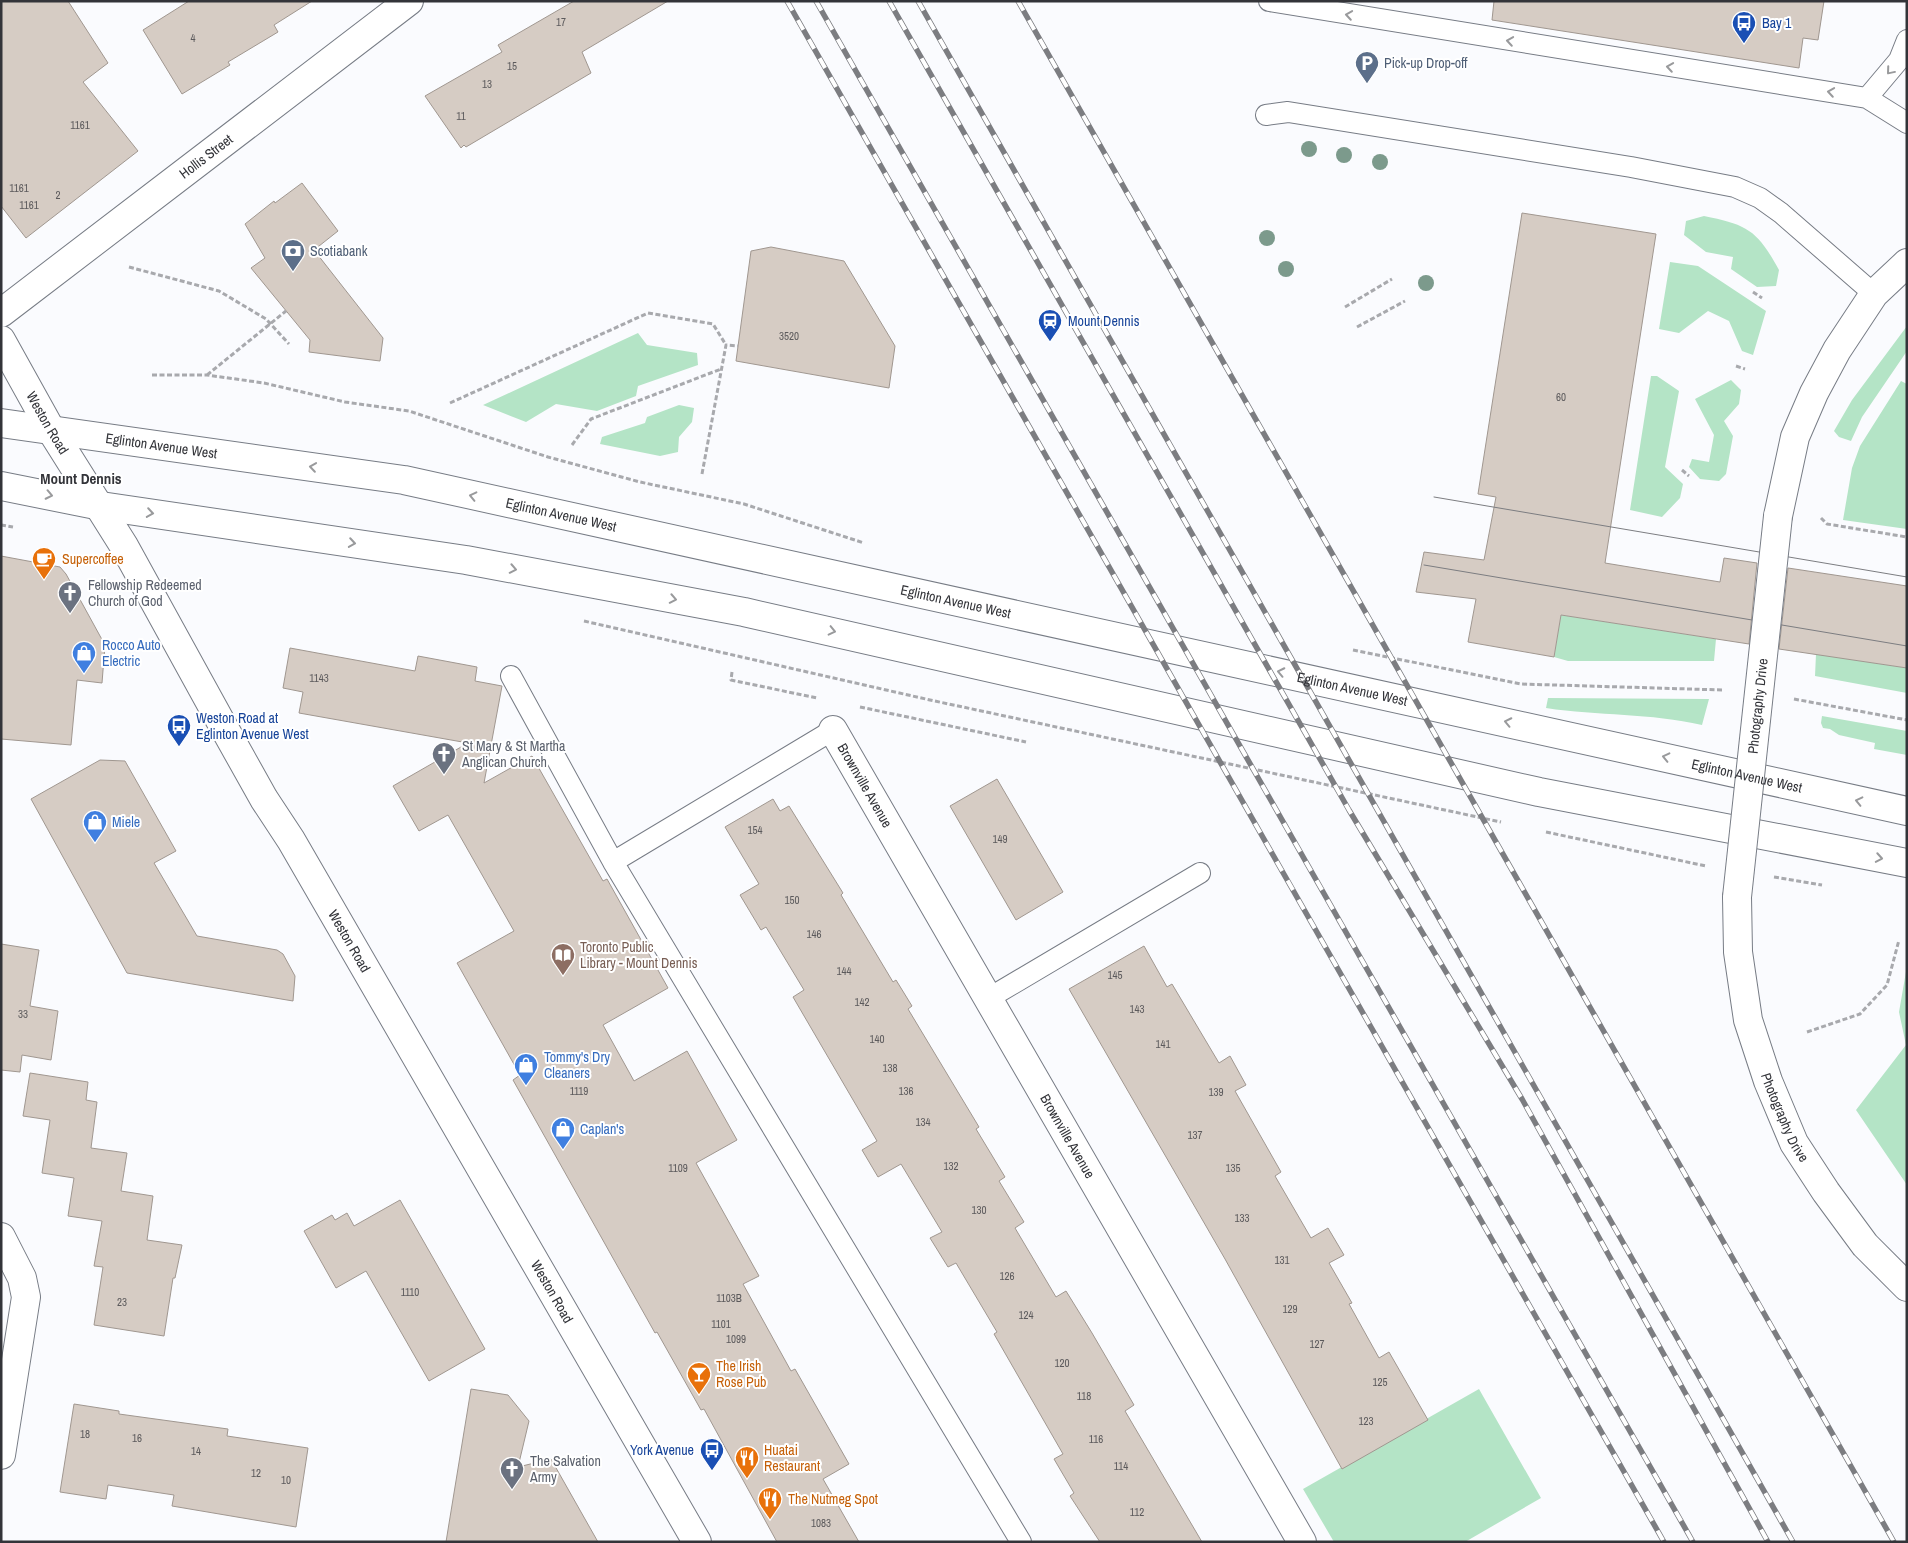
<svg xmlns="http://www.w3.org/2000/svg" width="1908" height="1543" font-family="'Archivo Narrow',sans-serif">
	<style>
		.green { fill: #b4e4c6 }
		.building { fill: #d6ccc4; stroke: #a09790 }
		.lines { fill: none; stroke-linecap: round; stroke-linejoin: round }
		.service-casing { stroke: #777c85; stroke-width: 22 }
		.minor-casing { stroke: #777c85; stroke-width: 30 }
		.secondary-casing { stroke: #777c85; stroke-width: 30 }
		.primary-casing { stroke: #777c85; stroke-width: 30 }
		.path { stroke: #a8a9ad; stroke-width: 3; stroke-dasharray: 5 2.5; stroke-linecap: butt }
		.service { stroke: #fff; stroke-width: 20 }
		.minor { stroke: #fff; stroke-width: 28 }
		.secondary { stroke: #fff; stroke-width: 28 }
		.primary { stroke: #fff; stroke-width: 28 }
		.tram { stroke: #7c7d81; stroke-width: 1 }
		.rail-casing { stroke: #7c7d81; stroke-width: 5.5 }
		.rail { stroke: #fff; stroke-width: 4; stroke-dasharray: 11; stroke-linecap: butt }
		.minor-bridge-casing { stroke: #777c85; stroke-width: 30; stroke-linecap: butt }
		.minor-bridge { stroke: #fff; stroke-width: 28 }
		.tree { fill: #7c9a8c }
		.oneway { stroke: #999a9c }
		.labels { text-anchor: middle; stroke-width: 4; stroke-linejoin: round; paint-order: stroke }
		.number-label { font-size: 11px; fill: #5c5a5c }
		.transit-label { font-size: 14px; fill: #164399; stroke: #fff; text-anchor: start }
		.service-label { font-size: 14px; fill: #4e5e75; stroke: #fff; text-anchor: start }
		.street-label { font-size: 14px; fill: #333439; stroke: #fff }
		.food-label { font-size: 14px; fill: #c56008; stroke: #fff; text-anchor: start }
		.worship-label { font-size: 14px; fill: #5b616d; stroke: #fff; text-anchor: start }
		.shop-label { font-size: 14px; fill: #366cbe; stroke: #fff; text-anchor: start }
		.education-label { font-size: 14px; fill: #785e54; stroke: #fff; text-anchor: start }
		.neighbourhood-label { font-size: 15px; font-weight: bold; fill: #333439; stroke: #fff }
	</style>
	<rect width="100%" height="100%" fill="#fafbfe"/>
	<!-- green -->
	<path class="green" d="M1704,216C1748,225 1757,230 1779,270L1776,286L1757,287L1731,269L1733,257L1706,252L1684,235L1686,221Z
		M1670,262L1698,266L1766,311L1753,355L1742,351L1729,321L1708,311L1679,333L1659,329Z
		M1907,326V351L1862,417L1851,441L1839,437L1834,431L1852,400Z
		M638,333L647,345L697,353L698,365L638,386L636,396L597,411L556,404L526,422L483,405Z
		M1651,376H1657L1679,391L1665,467L1683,484L1680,498L1662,517L1630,510Z
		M1731,380L1741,390L1739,404L1724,421L1733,436L1726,474L1719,481L1700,479L1689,467L1692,459L1709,462L1714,435L1695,399Z
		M1901,381L1907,384V529L1843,520L1852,468L1860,446Z
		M679,405L694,408L692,422L679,437L678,452L660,456L600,444L602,437L645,423L647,417Z
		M1561,615L1716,639L1714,661H1568L1554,657Z
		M1816,654L1907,668V693L1815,676Z
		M1548,698L1709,699L1702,725C1651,713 1598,716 1546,708Z
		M1822,716L1907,731V755L1874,749L1875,743L1839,735L1830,729L1823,728L1821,723Z
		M1907,966V1185L1856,1110L1906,1045L1899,1012Z
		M1479,1389L1541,1498L1465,1542H1334L1303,1489Z"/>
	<!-- building -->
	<path class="building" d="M1,1H68L108,63L83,82L138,151L26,238L1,206Z
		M189,1H312L274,25L278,32L228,62L230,65L182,94L143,30Z
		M574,1H668L582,52L591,73L466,147L464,145L461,148L425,96L502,52L498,45Z
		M1494,1H1824L1818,40L1803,38L1799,68L1492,20Z
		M302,183L338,231L314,250L383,338L380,361L309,352L310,340L251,268L265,258L245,224L274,201L275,203Z
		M1522,213L1656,234L1605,563L1720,582L1724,558L1757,563L1749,644L1561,615L1554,657L1468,642L1476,599L1416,592L1424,552L1484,560L1496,497L1478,494Z
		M771,247L844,261L895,346L889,388L736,361L751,251Z
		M1,556L60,567L66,574L105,645L102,683L77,680L71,745L1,739Z
		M1788,568L1907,586V668L1779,649Z
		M290,648L415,671L418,656L477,667L475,681L502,686L484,783L532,756L603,881L607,879L668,988L603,1025L634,1081L687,1051L737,1140L696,1163L759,1276L743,1284L791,1371L795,1369L849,1464L823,1479L859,1542H777L704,1409L701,1410L657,1332L655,1333L513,1080L520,1075L457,963L514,931L448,815L419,831L393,786L468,743L299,713L303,692L283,688Z
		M100,760L125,761L176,851L154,863L197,936L277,950L283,954L295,976L293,1001L127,973L31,799Z
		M997,779L1063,892L1016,920L950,806Z
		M773,799L780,811L789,806L843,893L841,895L893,982L896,980L912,1006L908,1009L979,1127L976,1129L1005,1177L999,1181L1024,1222L1015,1228L1056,1297L1066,1291L1092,1333L1134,1405L1125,1411L1202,1542H1100L1070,1496L1074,1493L1054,1459L1063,1454L994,1334L997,1332L956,1263L948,1267L930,1238L942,1232L901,1164L878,1177L862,1150L877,1141L793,997L804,990L766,927L761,930L740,895L759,884L725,827Z
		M1,944L39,950L30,1006L58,1011L51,1060L22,1055L20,1072L1,1070Z
		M1144,946L1167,987L1172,984L1219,1063L1230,1056L1246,1085L1235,1091L1281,1172L1275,1176L1311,1238L1328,1228L1344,1255L1329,1263L1352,1303L1349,1304L1379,1358L1389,1352L1428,1420L1342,1469L1225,1259L1069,989Z
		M30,1073L88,1082L86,1100L97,1102L91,1148L127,1153L121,1191L153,1196L147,1240L182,1245L175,1278H173L164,1336L94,1325L103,1267L94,1266L102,1221L68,1216L74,1178L42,1173L50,1120L23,1116Z
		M400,1200L485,1349L429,1381L366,1271L336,1288L304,1231L332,1215L335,1220L347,1213L354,1226Z
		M471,1389L508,1395L529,1421L518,1467L551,1459L598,1542H446Z
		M74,1404L119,1411V1414L228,1429L227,1436L308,1448L296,1527L172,1506L174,1495L108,1485L106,1499L60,1492Z"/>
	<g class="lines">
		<!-- service casing -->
		<g class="service-casing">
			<path id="service" d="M1269,1L1867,98L1907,123
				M1867,98L1899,60L1907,40
				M1266,115L1288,112L1631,167L1735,187L1760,198L1781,213L1874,294
				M511,676L613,862
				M833,730L613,862L1021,1542
				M989,998L1200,873"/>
		</g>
		<!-- minor casing -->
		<g class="minor-casing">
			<g id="minor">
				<path id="s1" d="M1,313L409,1"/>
				<path d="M1778,516L1795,437L1814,393L1837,350L1874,294L1907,263"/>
				<path id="s2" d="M833,730L1302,1542"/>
				<path id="s3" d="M1737,897L1738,952L1748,1020L1768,1081L1794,1143L1826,1192L1865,1245L1907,1287"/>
				<path d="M1,1237L22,1278L26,1297L1,1455"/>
			</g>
		</g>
		<!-- secondary casing -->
		<g class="secondary-casing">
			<g id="secondary">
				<path id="s4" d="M1,340L51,430L124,546L222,724L264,799L291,840L697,1542"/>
			</g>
		</g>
		<!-- primary casing -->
		<g class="primary-casing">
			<g id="primary">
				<path id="s5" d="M1,423L404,480L1907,811"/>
				<path d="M1,486L101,506L466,560L744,612L1539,792L1907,863"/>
			</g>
		</g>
		<!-- path -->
		<path class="path" d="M129,267L219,291L266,319L289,344
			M1753,292L1762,298
			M1345,307L1392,279
			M1357,327L1405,301
			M1736,366L1745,369
			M152,375H207L264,383L345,402L409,411L548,457L640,482L744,504L864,543
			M207,375L286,311
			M450,403L648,313L713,324L726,345
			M572,445L591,419L721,369
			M1682,470L1689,476
			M702,474L726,345L738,346
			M1821,518L1827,524L1907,537
			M1,525L13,527
			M584,621L930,700L1501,822
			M1353,650L1521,684L1723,690
			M732,672L731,680L817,698
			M1794,699L1907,720
			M860,707L1026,742
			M1546,832L1706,866
			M1774,877L1822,885
			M1807,1032L1860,1014L1887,985L1899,940"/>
		<!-- service -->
		<use href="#service" class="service"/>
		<!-- minor -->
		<use href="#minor" class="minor"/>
		<!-- secondary -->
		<use href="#secondary" class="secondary"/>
		<!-- primary -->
		<use href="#primary" class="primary"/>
		<!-- tram -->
		<path class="tram" d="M1434,497L1907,577
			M1424,565L1907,646"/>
		<!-- rail casing -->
		<g class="rail-casing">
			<path id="rail" d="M787,1L1664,1542
				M816,1L1693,1542
				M889,1L1349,810L1522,1099L1768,1542
				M918,1L1793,1542
				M1018,1L1894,1542"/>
		</g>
		<!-- rail -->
		<use href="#rail" class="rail"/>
		<!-- minor-bridge casing -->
		<g class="minor-bridge-casing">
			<g id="minor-bridge">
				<path id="s6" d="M1737,897L1778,516"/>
			</g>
		</g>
		<!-- minor-bridge -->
		<use href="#minor-bridge" class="minor-bridge"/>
	</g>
	<!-- trees -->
	<g class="tree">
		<circle cx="1309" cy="149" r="8"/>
		<circle cx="1344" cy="155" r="8"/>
		<circle cx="1380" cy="162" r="8"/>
		<circle cx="1267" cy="238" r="8"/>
		<circle cx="1286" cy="269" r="8"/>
		<circle cx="1426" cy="283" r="8"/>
	</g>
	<!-- one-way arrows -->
	<defs><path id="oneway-chevron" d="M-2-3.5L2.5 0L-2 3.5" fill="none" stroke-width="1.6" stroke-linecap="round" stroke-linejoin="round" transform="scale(1.25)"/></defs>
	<g class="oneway">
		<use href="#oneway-chevron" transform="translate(1349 15) rotate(-171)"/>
		<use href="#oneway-chevron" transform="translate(1510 41) rotate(-171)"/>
		<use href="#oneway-chevron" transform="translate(1670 67) rotate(-171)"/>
		<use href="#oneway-chevron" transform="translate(1890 71) rotate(130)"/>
		<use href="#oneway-chevron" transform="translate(1831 92) rotate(-171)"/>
		<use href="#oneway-chevron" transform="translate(313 467) rotate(-172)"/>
		<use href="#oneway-chevron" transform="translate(49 495) rotate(12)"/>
		<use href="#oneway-chevron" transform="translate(473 496) rotate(-167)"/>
		<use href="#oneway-chevron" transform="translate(150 513) rotate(9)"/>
		<use href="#oneway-chevron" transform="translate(352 543) rotate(9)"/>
		<use href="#oneway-chevron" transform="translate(513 569) rotate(11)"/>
		<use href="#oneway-chevron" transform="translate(673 599) rotate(11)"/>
		<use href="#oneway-chevron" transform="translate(832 631) rotate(13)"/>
		<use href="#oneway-chevron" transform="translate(1281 672) rotate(-168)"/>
		<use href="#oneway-chevron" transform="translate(1508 722) rotate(-168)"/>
		<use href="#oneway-chevron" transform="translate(1666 757) rotate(-167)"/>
		<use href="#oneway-chevron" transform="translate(1859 801) rotate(-167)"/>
		<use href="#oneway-chevron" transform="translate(1879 858) rotate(10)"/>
	</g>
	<!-- icons -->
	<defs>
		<g id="bus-pin" transform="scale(1.25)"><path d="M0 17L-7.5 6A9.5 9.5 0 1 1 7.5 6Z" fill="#1a4fb4" stroke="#fff"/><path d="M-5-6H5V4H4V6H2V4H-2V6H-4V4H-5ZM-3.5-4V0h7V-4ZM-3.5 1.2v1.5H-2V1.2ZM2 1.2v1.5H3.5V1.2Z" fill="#fff"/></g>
		<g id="parking-pin" transform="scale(1.25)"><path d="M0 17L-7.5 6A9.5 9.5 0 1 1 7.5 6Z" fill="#5c6f8a" stroke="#fff"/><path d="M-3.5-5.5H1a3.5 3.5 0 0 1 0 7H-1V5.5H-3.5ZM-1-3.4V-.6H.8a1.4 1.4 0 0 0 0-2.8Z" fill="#fff"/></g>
		<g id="bank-pin" transform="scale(1.25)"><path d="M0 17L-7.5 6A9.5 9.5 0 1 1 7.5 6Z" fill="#5c6f8a" stroke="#fff"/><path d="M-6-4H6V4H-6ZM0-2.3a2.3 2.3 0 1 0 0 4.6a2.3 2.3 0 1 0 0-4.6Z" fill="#fff"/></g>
		<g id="station-pin" transform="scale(1.25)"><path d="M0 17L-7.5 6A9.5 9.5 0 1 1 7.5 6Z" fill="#1a4fb4" stroke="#fff"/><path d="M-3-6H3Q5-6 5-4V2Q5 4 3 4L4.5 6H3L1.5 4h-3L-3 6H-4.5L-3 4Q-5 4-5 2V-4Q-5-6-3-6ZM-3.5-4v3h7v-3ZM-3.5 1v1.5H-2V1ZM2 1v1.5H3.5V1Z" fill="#fff"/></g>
		<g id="cafe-pin" transform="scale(1.25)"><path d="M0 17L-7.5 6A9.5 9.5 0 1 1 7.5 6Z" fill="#e8710a" stroke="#fff"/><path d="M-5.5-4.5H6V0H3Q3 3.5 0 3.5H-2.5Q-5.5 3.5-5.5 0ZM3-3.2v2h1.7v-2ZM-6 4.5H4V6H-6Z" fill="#fff"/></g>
		<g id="church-pin" transform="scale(1.25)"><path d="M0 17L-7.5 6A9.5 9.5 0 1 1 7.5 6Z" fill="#6b7280" stroke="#fff"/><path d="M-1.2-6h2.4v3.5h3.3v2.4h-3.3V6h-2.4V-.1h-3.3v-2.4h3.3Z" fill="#fff"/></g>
		<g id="shop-pin" transform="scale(1.25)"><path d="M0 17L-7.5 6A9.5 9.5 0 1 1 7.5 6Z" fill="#3f7fe0" stroke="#fff"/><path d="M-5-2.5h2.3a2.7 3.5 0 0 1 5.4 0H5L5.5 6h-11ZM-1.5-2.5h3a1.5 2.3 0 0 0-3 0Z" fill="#fff"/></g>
		<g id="library-pin" transform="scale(1.25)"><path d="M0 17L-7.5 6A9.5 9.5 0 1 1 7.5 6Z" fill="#8d6e63" stroke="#fff"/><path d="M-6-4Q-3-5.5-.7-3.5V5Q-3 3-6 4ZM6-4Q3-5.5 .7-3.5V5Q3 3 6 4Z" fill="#fff"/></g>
		<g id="bar-pin" transform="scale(1.25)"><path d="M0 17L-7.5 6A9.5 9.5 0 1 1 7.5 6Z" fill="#e8710a" stroke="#fff"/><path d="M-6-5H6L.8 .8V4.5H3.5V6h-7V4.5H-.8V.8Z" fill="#fff"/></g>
		<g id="restaurant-pin" transform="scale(1.25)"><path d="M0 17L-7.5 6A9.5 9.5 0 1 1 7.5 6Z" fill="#e8710a" stroke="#fff"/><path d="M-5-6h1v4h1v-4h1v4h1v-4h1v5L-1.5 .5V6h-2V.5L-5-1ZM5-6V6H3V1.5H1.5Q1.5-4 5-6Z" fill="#fff"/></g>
	</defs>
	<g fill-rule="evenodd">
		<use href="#bus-pin" x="1744" y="23"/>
		<use href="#parking-pin" x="1367" y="63"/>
		<use href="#bank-pin" x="293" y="251"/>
		<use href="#station-pin" x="1050" y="321"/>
		<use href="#cafe-pin" x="44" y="559"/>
		<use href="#church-pin" x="70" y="593"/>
		<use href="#shop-pin" x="84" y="653"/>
		<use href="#bus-pin" x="179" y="726"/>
		<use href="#church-pin" x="444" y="754"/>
		<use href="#shop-pin" x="95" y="822"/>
		<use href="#library-pin" x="563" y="955"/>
		<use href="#shop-pin" x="526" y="1065"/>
		<use href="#shop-pin" x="563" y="1129"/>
		<use href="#bar-pin" x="699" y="1374"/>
		<use href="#bus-pin" x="712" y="1450"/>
		<use href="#restaurant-pin" x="747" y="1458"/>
		<use href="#church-pin" x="512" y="1469"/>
		<use href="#restaurant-pin" x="770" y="1499"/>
	</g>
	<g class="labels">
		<!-- number labels -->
		<g class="number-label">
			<text x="561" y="26">17</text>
			<text x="193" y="42">4</text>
			<text x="512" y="70">15</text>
			<text x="487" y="88">13</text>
			<text x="461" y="120">11</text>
			<text x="80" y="129">1161</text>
			<text x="19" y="192">1161</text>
			<text x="58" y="199">2</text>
			<text x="29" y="209">1161</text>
			<text x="789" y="340">3520</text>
			<text x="1561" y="401">60</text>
			<text x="319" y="682">1143</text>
			<text x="755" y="834">154</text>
			<text x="1000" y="843">149</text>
			<text x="792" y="904">150</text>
			<text x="814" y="938">146</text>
			<text x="844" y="975">144</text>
			<text x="1115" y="979">145</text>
			<text x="862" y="1006">142</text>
			<text x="1137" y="1013">143</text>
			<text x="23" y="1018">33</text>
			<text x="877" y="1043">140</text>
			<text x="1163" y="1048">141</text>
			<text x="890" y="1072">138</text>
			<text x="579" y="1095">1119</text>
			<text x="906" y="1095">136</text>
			<text x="1216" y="1096">139</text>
			<text x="923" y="1126">134</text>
			<text x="1195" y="1139">137</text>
			<text x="951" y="1170">132</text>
			<text x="678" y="1172">1109</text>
			<text x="1233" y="1172">135</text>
			<text x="979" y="1214">130</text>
			<text x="1242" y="1222">133</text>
			<text x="1282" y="1264">131</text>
			<text x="1007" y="1280">126</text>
			<text x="410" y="1296">1110</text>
			<text x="729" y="1302">1103B</text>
			<text x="122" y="1306">23</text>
			<text x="1290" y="1313">129</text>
			<text x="1026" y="1319">124</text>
			<text x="721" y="1328">1101</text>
			<text x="736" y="1343">1099</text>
			<text x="1317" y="1348">127</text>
			<text x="1062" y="1367">120</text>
			<text x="1380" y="1386">125</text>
			<text x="1084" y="1400">118</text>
			<text x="1366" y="1425">123</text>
			<text x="85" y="1438">18</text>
			<text x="137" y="1442">16</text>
			<text x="1096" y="1443">116</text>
			<text x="196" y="1455">14</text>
			<text x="1121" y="1470">114</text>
			<text x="256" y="1477">12</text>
			<text x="286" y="1484">10</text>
			<text x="1137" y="1516">112</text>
			<text x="821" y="1527">1083</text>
		</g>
		<!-- transit labels -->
		<g class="transit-label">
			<text x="1762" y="28">Bay 1</text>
			<text x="1068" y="326">Mount Dennis</text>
			<text x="196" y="723">Weston Road at<tspan x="196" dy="16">Eglinton Avenue West</tspan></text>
			<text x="694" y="1455" text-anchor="end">York Avenue</text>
		</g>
		<!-- service labels -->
		<g class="service-label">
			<text x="1384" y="68">Pick-up Drop-off</text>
			<text x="310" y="256">Scotiabank</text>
		</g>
		<!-- street labels -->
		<g class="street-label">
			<text dy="5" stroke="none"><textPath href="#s1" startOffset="258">Hollis Street</textPath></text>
			<text dy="5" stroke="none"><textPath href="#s4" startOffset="95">Weston Road</textPath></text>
			<text dy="5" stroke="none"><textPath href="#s5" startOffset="162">Eglinton Avenue West</textPath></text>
			<text dy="5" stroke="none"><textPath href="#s5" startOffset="568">Eglinton Avenue West</textPath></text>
			<text dy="5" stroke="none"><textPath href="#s5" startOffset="972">Eglinton Avenue West</textPath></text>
			<text dy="5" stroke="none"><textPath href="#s5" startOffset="1378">Eglinton Avenue West</textPath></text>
			<text dy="5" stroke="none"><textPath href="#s6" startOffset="192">Photography Drive</textPath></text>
			<text dy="5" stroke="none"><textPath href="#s5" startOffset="1782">Eglinton Avenue West</textPath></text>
			<text dy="5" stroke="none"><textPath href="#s2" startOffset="64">Brownville Avenue</textPath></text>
			<text dy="5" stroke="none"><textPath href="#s4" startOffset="695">Weston Road</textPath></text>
			<text dy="5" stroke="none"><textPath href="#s3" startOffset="228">Photography Drive</textPath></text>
			<text dy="5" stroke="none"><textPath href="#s2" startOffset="469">Brownville Avenue</textPath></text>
			<text dy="5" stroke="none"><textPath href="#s4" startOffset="1100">Weston Road</textPath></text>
		</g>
		<!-- food labels -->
		<g class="food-label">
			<text x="62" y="564">Supercoffee</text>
			<text x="716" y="1371">The Irish<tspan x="716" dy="16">Rose Pub</tspan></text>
			<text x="764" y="1455">Huatai<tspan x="764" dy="16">Restaurant</tspan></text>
			<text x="788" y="1504">The Nutmeg Spot</text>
		</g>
		<!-- worship labels -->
		<g class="worship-label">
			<text x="88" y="590">Fellowship Redeemed<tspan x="88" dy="16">Church of God</tspan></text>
			<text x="462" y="751">St Mary &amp; St Martha<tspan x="462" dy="16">Anglican Church</tspan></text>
			<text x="530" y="1466">The Salvation<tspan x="530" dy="16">Army</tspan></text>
		</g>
		<!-- shop labels -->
		<g class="shop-label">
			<text x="102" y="650">Rocco Auto<tspan x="102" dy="16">Electric</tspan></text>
			<text x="112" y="827">Miele</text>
			<text x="544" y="1062">Tommy's Dry<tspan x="544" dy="16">Cleaners</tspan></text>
			<text x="580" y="1134">Caplan's</text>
		</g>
		<!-- education labels -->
		<g class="education-label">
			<text x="580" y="952">Toronto Public<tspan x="580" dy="16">Library - Mount Dennis</tspan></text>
		</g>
		<!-- neighbourhood labels -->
		<g class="neighbourhood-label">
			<text x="81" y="484">Mount Dennis</text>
		</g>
	</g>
	<!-- border -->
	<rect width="1908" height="1543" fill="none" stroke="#333439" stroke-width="5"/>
</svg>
